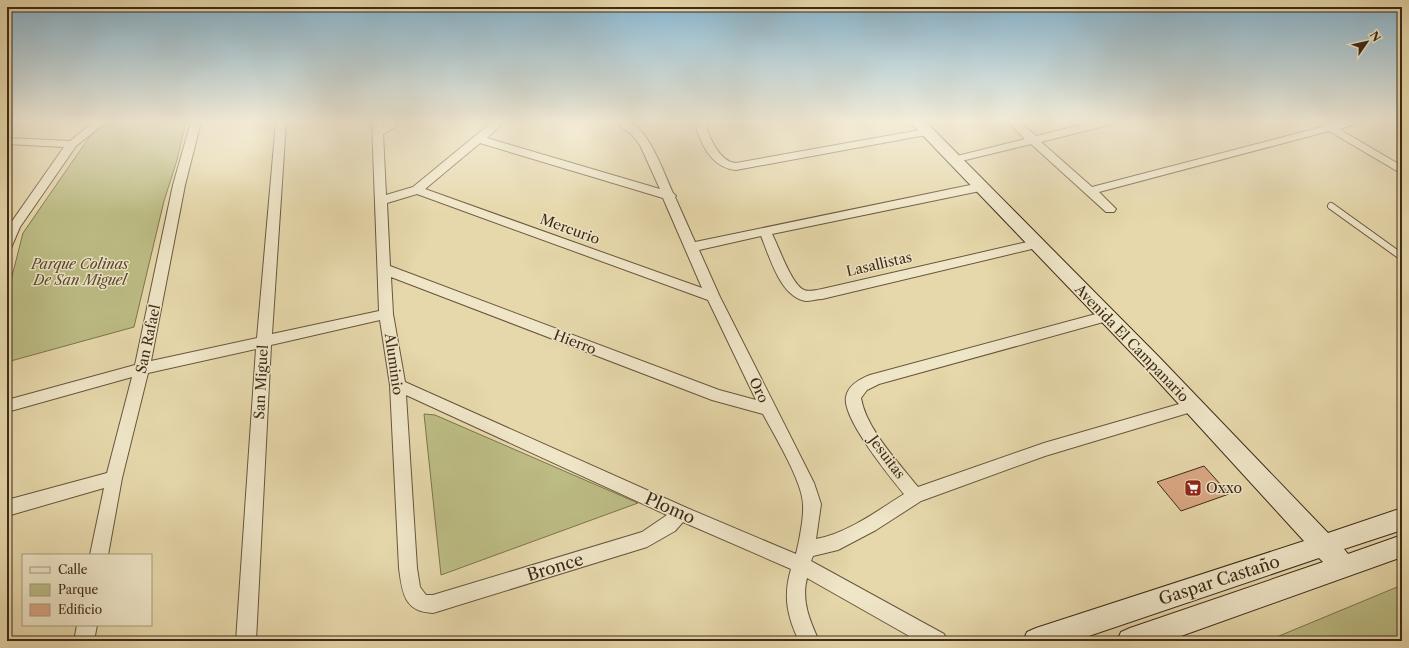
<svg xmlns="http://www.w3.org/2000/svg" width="1409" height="648" font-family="'Libre Caslon Text',serif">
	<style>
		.green { fill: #bcbc84; stroke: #7d744e }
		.building { fill: #dba784; stroke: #3e2b18 }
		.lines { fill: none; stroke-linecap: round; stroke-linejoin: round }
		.lane-casing { stroke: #68563d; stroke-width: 8 }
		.street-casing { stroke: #68563d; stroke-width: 2 }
		.secondary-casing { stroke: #3e2b18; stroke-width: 2 }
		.lane { stroke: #efe6c8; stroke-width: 6 }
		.street { fill: #efe6c8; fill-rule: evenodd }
		.secondary { fill: #efe6c8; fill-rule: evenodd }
		.labels { text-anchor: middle; stroke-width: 3; stroke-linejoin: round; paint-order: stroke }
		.street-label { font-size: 14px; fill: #3e2b18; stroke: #efe6c8 }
		.park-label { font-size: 14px; font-style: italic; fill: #57482e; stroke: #efe6c8 }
		.poi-label { font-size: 14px; fill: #3e2b18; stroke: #efe6c8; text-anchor: start }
		.near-street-label { font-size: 17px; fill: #3e2b18; stroke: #efe6c8 }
	</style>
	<rect width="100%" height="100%" fill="#e6d8ab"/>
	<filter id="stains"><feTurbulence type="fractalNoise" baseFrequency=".005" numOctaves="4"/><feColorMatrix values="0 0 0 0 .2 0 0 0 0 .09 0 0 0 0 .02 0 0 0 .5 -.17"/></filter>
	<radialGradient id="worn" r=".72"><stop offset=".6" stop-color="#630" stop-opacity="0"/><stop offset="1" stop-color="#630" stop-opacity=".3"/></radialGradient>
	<!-- green -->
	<path class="green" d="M109,122H186L177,160L164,201L134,327L7,362V296L23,233L90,136Z
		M424,414L435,415L638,503L441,575Z
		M1402,585V641H1267Z"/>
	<!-- building -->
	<path class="building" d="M1204,466L1229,494L1181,511L1157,482Z"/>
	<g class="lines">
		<!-- lane casing -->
		<g class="lane-casing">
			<path id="lane" d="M1331,206L1402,257"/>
		</g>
		<!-- street casing -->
		<g class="street-casing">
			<path id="street" d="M20,122L11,130L7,131L8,122Z
				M94,122H106L76,146L20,227L11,248L7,249L8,227L64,147L7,144V138L70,141Z
				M191,122H201L185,185L151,361L257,338L276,122H286L272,334L379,311L372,122H382L383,126L389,122H404L383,134L386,195L413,187L492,122H504L487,138L660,189L640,145L632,135L615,122C619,122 624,122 628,122C648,126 665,176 673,193L676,196L675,197L695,242L980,183L984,184L986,187L984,190L980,191L772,234C779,247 791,284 804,290C809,292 816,290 822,289L1036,240L1040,241L1042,244L1040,247L1036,248L822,299C817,299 811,301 806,301C780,297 770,257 761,236L699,250L720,297L814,483L821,504L816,539C848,533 877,511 904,494C890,477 842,418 846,397C848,385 860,379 870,375L1107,311L1112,312L1114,316L1112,320L1107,321L879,384L867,390L861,398C866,429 899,463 918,487L1044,443L1193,400L1198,402L1201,406L1198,410L1045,456L921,501L876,530L838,550L813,556L811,561L944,634L947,641H918L807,578C801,601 810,621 819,641H799C787,616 783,596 791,569L683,522L675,531L647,547L433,613C404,612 402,592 399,568L390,385L380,320L271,345L256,641H236L256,349L148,373L122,478L108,555H90L104,488L7,516V500L107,473L132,377L7,412V400L135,365L173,185ZM480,143L663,198L702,288L425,189ZM417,194L708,300L756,400L719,390L390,266L387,203ZM391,277L712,400L763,414C774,435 803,482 803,505C804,517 799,542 796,554L687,508L405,382L393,314ZM406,395L667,515L642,532L433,595H426L420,587L417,568Z
				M699,122H710L706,127C711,140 720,162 736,163L926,129L931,132L926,135L736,170C713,168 702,147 696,127Z
				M1008,122H1020L1036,136L1093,122H1113L1112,124L1041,142L1092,187L1322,127L1323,124C1331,122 1348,122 1357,122L1356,124L1339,129L1402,166V174L1329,131L1099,192L1116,209L1114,212H1106L1031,144L953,163L947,160L949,158L1025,139Z
				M77,625H97L94,641H74Z"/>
		</g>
		<!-- secondary casing -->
		<g class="secondary-casing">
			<path id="secondary" d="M910,122H926L1159,357L1328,533L1402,508V530L1344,549L1348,554L1402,535V557L1167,641H1117L1121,632L1130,628L1323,562L1319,558L1074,641H1023L1027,632L1036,628L1304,541L1145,367Z"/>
		</g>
		<!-- lane -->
		<use href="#lane" class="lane"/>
		<!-- street -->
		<use href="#street" class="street"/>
		<!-- secondary -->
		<use href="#secondary" class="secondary"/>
	</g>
	<!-- sky -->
	<linearGradient id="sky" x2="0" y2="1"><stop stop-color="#87b6d1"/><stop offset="0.57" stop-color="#f4edd9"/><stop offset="1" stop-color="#f4edd9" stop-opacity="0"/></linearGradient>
	<rect width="1409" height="213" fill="url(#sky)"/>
	<!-- icons -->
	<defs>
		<g id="supermarket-square" transform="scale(0.9)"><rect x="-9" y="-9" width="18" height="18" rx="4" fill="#8f2418" stroke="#efe6c8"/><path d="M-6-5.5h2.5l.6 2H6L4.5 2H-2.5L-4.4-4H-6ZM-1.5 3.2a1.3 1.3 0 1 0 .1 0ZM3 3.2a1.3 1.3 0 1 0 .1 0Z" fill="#fff"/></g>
	</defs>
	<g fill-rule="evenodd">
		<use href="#supermarket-square" x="1193" y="488"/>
	</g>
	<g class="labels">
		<!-- street labels -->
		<g class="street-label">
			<text transform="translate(570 229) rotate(20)" y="5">Mercurio</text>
			<text transform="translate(879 264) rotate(-13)" y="5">Lasallistas</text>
			<text transform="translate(148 339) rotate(-78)" y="5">San Rafael</text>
			<text transform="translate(575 342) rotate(21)" y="5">Hierro</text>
			<text transform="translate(1132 343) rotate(46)" y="5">Avenida El Campanario</text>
			<text transform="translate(394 364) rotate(82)" y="5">Aluminio</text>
			<text transform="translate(261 382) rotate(-87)" y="5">San Miguel</text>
			<text transform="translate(759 390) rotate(64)" y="5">Oro</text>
			<text transform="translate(887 457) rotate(53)" y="5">Jesuitas</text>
		</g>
		<!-- park labels -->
		<g class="park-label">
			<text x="80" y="269">Parque Colinas<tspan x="80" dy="16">De San Miguel</tspan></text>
		</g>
		<!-- poi labels -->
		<g class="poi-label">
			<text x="1206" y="493">Oxxo</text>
		</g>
		<!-- near-street labels -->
		<g class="near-street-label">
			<text transform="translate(670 508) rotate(24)" y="6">Plomo</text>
			<text transform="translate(555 567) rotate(-17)" y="6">Bronce</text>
			<text transform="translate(1219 580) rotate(-18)" y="6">Gaspar Castaño</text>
		</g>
	</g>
	<!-- margin -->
	<rect width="1409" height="648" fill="none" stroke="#e6d8ab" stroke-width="24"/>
	<rect x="8" y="8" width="1393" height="632" fill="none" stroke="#3e2b18" stroke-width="2"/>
	<rect x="12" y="12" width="1385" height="624" fill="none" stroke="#3e2b18"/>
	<!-- legend -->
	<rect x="22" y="554" width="130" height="72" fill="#efe6c8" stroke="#a89b82"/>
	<rect x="30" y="567" width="20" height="6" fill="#efe6c8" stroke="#a89b82"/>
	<text x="58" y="574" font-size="12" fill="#3e2b18">Calle</text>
	<rect x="30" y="584" width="20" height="12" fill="#bcbc84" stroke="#a89b82"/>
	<text x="58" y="594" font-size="12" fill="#3e2b18">Parque</text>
	<rect x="30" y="604" width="20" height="12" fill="#dba784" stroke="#a89b82"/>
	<text x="58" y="614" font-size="12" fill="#3e2b18">Edificio</text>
	<!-- north arrow -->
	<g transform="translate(1367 42) rotate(56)" stroke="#efe6c8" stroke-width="3" paint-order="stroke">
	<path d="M0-3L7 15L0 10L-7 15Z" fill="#3e2b18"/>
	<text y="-6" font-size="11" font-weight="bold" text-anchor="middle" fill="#3e2b18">N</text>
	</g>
	<rect width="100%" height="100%" filter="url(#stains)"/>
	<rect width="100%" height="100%" fill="url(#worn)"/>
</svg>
